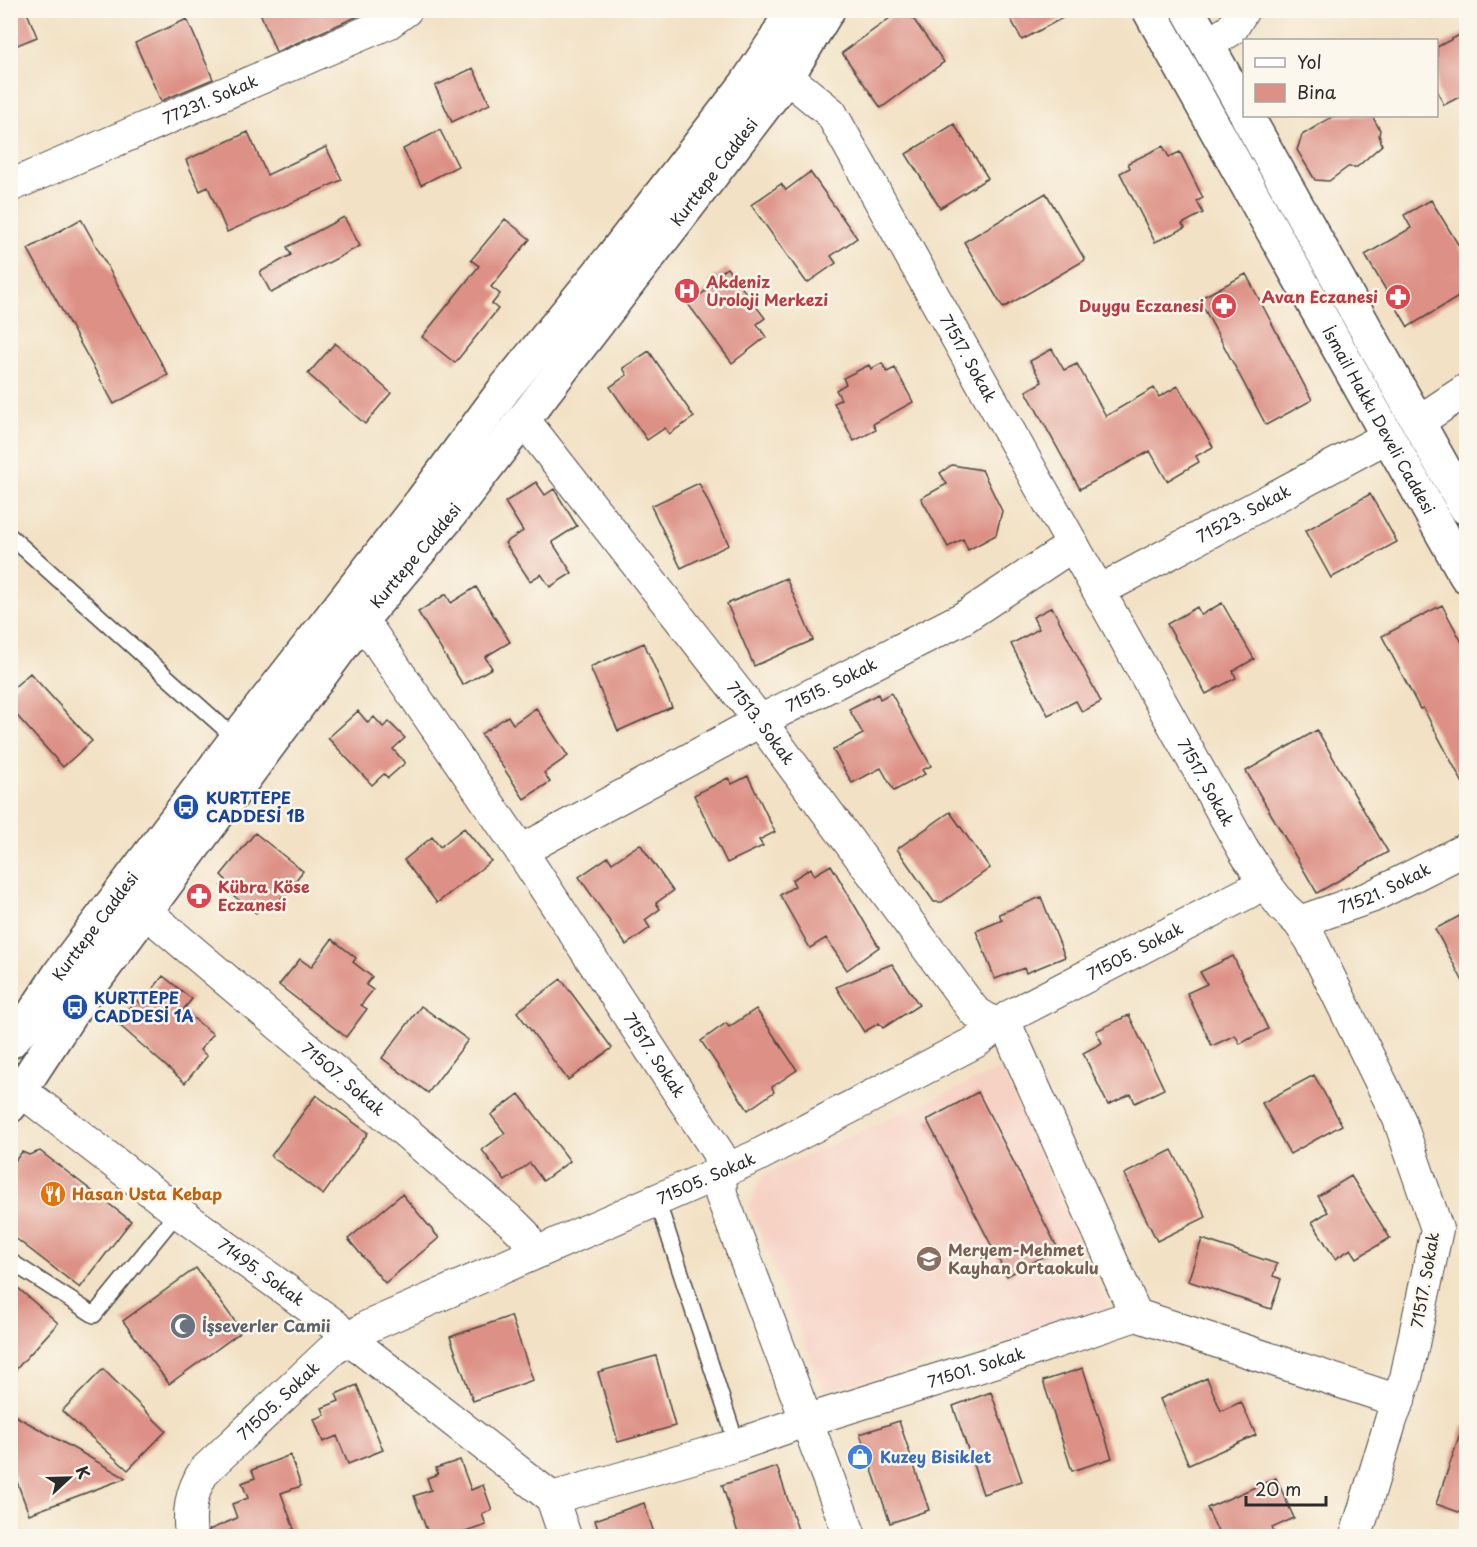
<svg xmlns="http://www.w3.org/2000/svg" width="1477" height="1547" font-family="'Playpen Sans',sans-serif">
	<style>
		.built { fill: #f6d2c4 }
		.building { fill: #dd9085 }
		.lines { fill: none; stroke-linecap: round; stroke-linejoin: round }
		.service-casing { stroke: #494642; stroke-width: 18 }
		.minor-casing { stroke: #494642; stroke-width: 34 }
		.tertiary-casing { stroke: #494642; stroke-width: 36 }
		.secondary-casing { stroke: #494642; stroke-width: 36 }
		.service { stroke: #fff; stroke-width: 15 }
		.minor { stroke: #fff; stroke-width: 32 }
		.tertiary { stroke: #fff; stroke-width: 33 }
		.secondary { stroke: #fff; stroke-width: 33 }
		.labels { text-anchor: middle; stroke-width: 5; stroke-linejoin: round; paint-order: stroke }
		.street-label { font-size: 16px; fill: #2b2b2b; stroke: #fbf7ec }
		.health-label { font-size: 16px; font-weight: bold; fill: #be3a42; stroke: #fbf7ec; text-anchor: start }
		.transit-label { font-size: 16px; font-weight: bold; fill: #164399; stroke: #fbf7ec; text-anchor: start }
		.food-label { font-size: 16px; font-weight: bold; fill: #c56008; stroke: #fbf7ec; text-anchor: start }
		.education-label { font-size: 16px; font-weight: bold; fill: #785e54; stroke: #fbf7ec; text-anchor: start }
		.worship-label { font-size: 16px; font-weight: bold; fill: #5b616d; stroke: #fbf7ec; text-anchor: start }
		.shop-label { font-size: 16px; font-weight: bold; fill: #366cbe; stroke: #fbf7ec; text-anchor: start }
	</style>
	<rect width="100%" height="100%" fill="#fbf7ec"/>
	<filter id="ink" filterUnits="userSpaceOnUse"><feTurbulence type="fractalNoise" baseFrequency=".0167" numOctaves="2"/><feDisplacementMap in="SourceGraphic" scale="12" xChannelSelector="R" yChannelSelector="G"/><feConvolveMatrix kernelMatrix="1 2 1 2 8 2 1 2 1" color-interpolation-filters="sRGB"/></filter>
	<filter id="wash" filterUnits="userSpaceOnUse"><feTurbulence type="fractalNoise" baseFrequency=".008" numOctaves="4" result="noise"/><feDisplacementMap in="SourceGraphic" scale="24" xChannelSelector="R" yChannelSelector="G"/><feGaussianBlur stdDeviation="1.35" result="paint"/><feColorMatrix in="noise" values="0 0 0 0 0 0 0 0 0 0 0 0 0 0 0 0 0 1.4 0 .05"/><feComposite in="paint" operator="in"/></filter>
	<g filter="url(#wash)">
		<rect width="100%" height="100%" fill="#f2e1c4"/>
		<!-- built -->
		<path class="built" d="M1001,1069L1110,1312L824,1392L749,1206L763,1175Z"/>
		<g id="blocks">
			<!-- building -->
			<path class="building" d="M10,10H26L37,37L10,48Z
				M259,10H372L276,52Z
				M901,10H907L944,62L881,108L842,53Z
				M1006,10H1077L1022,40Z
				M187,19L213,79L161,101L135,43Z
				M1467,31V93L1444,105L1437,90V47Z
				M473,68L490,104L452,122L435,86Z
				M1333,116H1372L1380,130L1379,135L1382,145L1357,167H1348L1329,181L1315,180L1297,150L1302,135Z
				M954,124L988,178L940,208L906,154Z
				M440,130L458,166L421,185L403,149Z
				M248,132L267,175L326,147L342,180L227,232L208,187L200,191L186,160Z
				M1163,146L1169,157L1180,152L1203,198L1197,201L1203,213L1182,224L1185,228L1155,242L1120,173L1130,168L1128,163Z
				M810,172L857,238L831,256L836,263L807,283L751,205L781,184L786,190Z
				M1046,193L1085,260L1003,308L964,242Z
				M1431,200L1467,259V292L1408,327L1365,255L1411,228L1404,215Z
				M344,217L360,246L271,293L260,272L291,255L287,247Z
				M81,219L168,375L114,404L28,249Z
				M505,219L530,239L491,287L500,294L492,304L498,309L455,363L422,337L479,266L471,260Z
				M727,268L765,318L757,324L766,337L732,363L688,304L712,286L708,281Z
				M1246,274L1312,400L1266,425L1199,299Z
				M335,343L391,393L365,424L308,374Z
				M1052,349L1064,370L1077,364L1106,416L1154,388L1159,397L1178,386L1213,447L1196,456L1199,462L1167,481L1150,451L1080,489L1026,391L1042,382L1030,361Z
				M649,351L694,417L669,434L665,428L647,440L610,387L627,375L623,368Z
				M882,363L887,372L895,368L913,402L873,424L876,430L854,441L834,403L841,399L836,390L846,384L843,378L869,365L871,369Z
				M952,465L982,470L1002,511L996,535L968,550L963,539L948,547L921,498L947,484L940,473Z
				M536,482L545,495L554,489L577,526L552,542L572,573L550,587L541,574L530,581L505,543L523,531L505,502Z
				M699,483L729,545L681,568L651,506Z
				M1370,494L1397,542L1331,578L1305,531Z
				M786,578L813,640L754,666L727,604Z
				M476,587L510,642L485,657L492,668L463,685L418,612L446,594L451,603Z
				M1222,603L1254,659L1233,671L1236,678L1206,694L1167,624L1197,607L1201,615Z
				M1442,605L1467,652V791L1423,708L1420,709L1382,636Z
				M1052,607L1101,702L1082,712L1076,701L1048,715L1011,644L1039,629L1033,617Z
				M644,643L672,707L618,731L590,667Z
				M30,673L92,741L63,767L10,708V691Z
				M891,693L931,766L922,770L925,774L894,791L881,768L852,783L833,750L863,734L849,709L878,694L880,699Z
				M536,708L568,756L544,773L550,782L524,799L481,734L508,716L513,724Z
				M358,711L368,723L374,717L383,727L389,722L405,738L393,749L405,763L388,778L384,774L372,785L328,738Z
				M1317,730L1388,852L1317,893L1246,771Z
				M748,776L775,832L759,840L763,846L727,863L694,795L728,778L732,784Z
				M950,812L990,868L942,902H934L897,849Z
				M464,828L491,861L437,903L404,860L432,837L440,847Z
				M255,833L303,871L272,910L264,903L256,913L221,886L226,880L221,875Z
				M640,844L673,891L656,903L660,909L645,920L650,928L626,945L579,877L608,857L612,863Z
				M831,865L879,947L847,970L826,938L810,948L780,895L795,886L792,880L811,868L814,875Z
				M1041,897L1065,957L1026,973L1024,968L995,979L976,931L1002,920L999,914Z
				M1467,912V989L1435,929Z
				M332,939L356,958L353,962L372,977L366,985L373,990L361,1005L367,1009L346,1037L279,985L300,959L311,967Z
				M1233,956L1268,1029L1240,1044L1235,1035L1212,1046L1187,993L1207,984L1200,972Z
				M892,964L919,1005L883,1028L879,1023L864,1032L836,987Z
				M163,976L192,999L183,1010L213,1034L200,1050L207,1056L185,1083L117,1023L137,1000L141,1004Z
				M561,979L612,1048L568,1080L517,1012Z
				M421,1006L468,1040L428,1093L382,1058Z
				M756,1009L797,1070L772,1087L774,1092L748,1110L701,1041L726,1023L729,1027Z
				M1129,1015L1164,1089L1135,1103L1131,1094L1108,1105L1083,1053L1102,1043L1096,1031Z
				M1314,1075L1342,1125L1290,1154L1262,1103Z
				M978,1092L1058,1249L1007,1276L927,1120Z
				M519,1094L570,1161L543,1181L530,1163L505,1181L482,1150L505,1133L491,1115Z
				M316,1095L368,1133L323,1195L271,1156Z
				M1172,1150L1206,1217L1157,1241L1124,1174Z
				M40,1151L131,1221L80,1288L10,1234V1167L22,1152L29,1155Z
				M1351,1176L1390,1238L1357,1258L1351,1249L1335,1259L1312,1222L1328,1212L1318,1196Z
				M402,1194L439,1238L385,1283L348,1239Z
				M1202,1239L1277,1264L1273,1276L1281,1279L1271,1309L1188,1281Z
				M196,1268L242,1331L169,1384L123,1321Z
				M10,1281L58,1323L10,1376Z
				M511,1316L533,1380L473,1401L450,1337Z
				M656,1356L675,1426L618,1442L598,1372Z
				M1083,1368L1112,1458L1072,1471L1043,1381Z
				M103,1369L166,1431L128,1470L62,1411Z
				M1207,1378L1221,1411L1241,1402L1256,1435L1189,1465L1160,1399Z
				M357,1385L383,1450L348,1464L337,1436L323,1442L314,1419L325,1415L322,1408L339,1401L336,1394Z
				M991,1392L1022,1481L983,1494L953,1406Z
				M10,1413L41,1430L126,1478L29,1514L10,1463Z
				M899,1421L929,1510L890,1523L860,1434Z
				M1463,1426L1467,1427V1515L1436,1504Z
				M290,1455L301,1486L281,1493L294,1529L273,1536H209V1530L237,1518L232,1504L248,1498L242,1483L255,1478L252,1470Z
				M460,1460L471,1490L483,1485L492,1510L482,1514L486,1525L454,1536H429L414,1496L431,1490L427,1478L438,1474L436,1468Z
				M777,1467L800,1536H739L722,1485Z
				M1276,1478L1294,1518L1272,1528L1276,1536H1220L1207,1508Z
				M644,1503L655,1536H600L595,1520Z"/>
		</g>
	</g>
	<g filter="url(#ink)">
		<use href="#blocks" fill-opacity="0" stroke="#494642" stroke-width="1.5"/>
		<g class="lines">
			<!-- service casing -->
			<g class="service-casing">
				<path id="service" d="M10,536L236,739
					M655,1201L663,1218L737,1445
					M10,1261L94,1315L178,1212"/>
			</g>
			<!-- minor casing -->
			<g class="minor-casing">
				<g id="minor">
					<path d="M1208,44L1231,30L1243,10"/>
					<path id="s1" d="M787,77L831,113L1243,849L1264,882L1283,907L1299,922L1311,940L1399,1119L1437,1229L1406,1378L1391,1420L1356,1536"/>
					<path id="s2" d="M10,186L388,23L406,10"/>
					<path id="s3" d="M522,420L531,429L760,721L974,1011L1010,1034L1136,1315"/>
					<path d="M1418,422L1466,390"/>
					<path id="s4" d="M1099,591L1387,437"/>
					<path id="s5" d="M360,622L372,634L521,851L719,1154L721,1194L850,1536"/>
					<path id="s6" d="M521,851L760,721L963,618L1073,545"/>
					<path id="s7" d="M145,911L513,1223L525,1235L532,1254"/>
					<path id="s8" d="M1299,922L1371,897L1466,849"/>
					<path id="s9" d="M19,1092L36,1102L178,1212L333,1324L348,1340L363,1350L552,1498L565,1536"/>
					<path id="s10" d="M552,1498L737,1445L808,1420L1029,1351L1136,1315L1399,1401"/>
					<path id="s11" d="M191,1536C188,1511 191,1492 204,1471L332,1350L367,1327L755,1157L977,1041L1010,1016L1247,893L1264,882"/>
				</g>
			</g>
			<!-- tertiary casing -->
			<g class="tertiary-casing">
				<g id="tertiary">
					<path id="s12" d="M1149,10L1466,576"/>
					<path d="M1188,10L1244,110"/>
					<path d="M1247,116L1466,508"/>
				</g>
			</g>
			<!-- secondary casing -->
			<g class="secondary-casing">
				<g id="secondary">
					<path id="s13" d="M10,1042L27,1023L60,973L236,739L421,502L506,387L612,257L746,84L776,39L791,10"/>
					<path id="s14" d="M10,1106L75,1007L360,622L445,521L732,149L787,77L828,10"/>
				</g>
			</g>
			<!-- service -->
			<use href="#service" class="service"/>
			<!-- minor -->
			<use href="#minor" class="minor"/>
			<!-- tertiary -->
			<use href="#tertiary" class="tertiary"/>
			<!-- secondary -->
			<use href="#secondary" class="secondary"/>
		</g>
	</g>
	<!-- icons -->
	<defs>
		<g id="hospital-disc" transform="scale(1.35)"><circle r="9.5" fill="#e0444e" stroke="#fbf7ec"/><path d="M-5-5h3v3.5h4V-5h3V5h-3V1.5h-4V5h-3Z" fill="#fff"/></g>
		<g id="pharmacy-disc" transform="scale(1.35)"><circle r="9.5" fill="#e0444e" stroke="#fbf7ec"/><path d="M-2-6h4v4h4v4h-4v4h-4v-4h-4v-4h4Z" fill="#fff"/></g>
		<g id="bus-disc" transform="scale(1.35)"><circle r="9.5" fill="#1a4fb4" stroke="#fbf7ec"/><path d="M-5-6H5V4H4V6H2V4H-2V6H-4V4H-5ZM-3.5-4V0h7V-4ZM-3.5 1.2v1.5H-2V1.2ZM2 1.2v1.5H3.5V1.2Z" fill="#fff"/></g>
		<g id="restaurant-disc" transform="scale(1.35)"><circle r="9.5" fill="#e8710a" stroke="#fbf7ec"/><path d="M-5-6h1v4h1v-4h1v4h1v-4h1v5L-1.5 .5V6h-2V.5L-5-1ZM5-6V6H3V1.5H1.5Q1.5-4 5-6Z" fill="#fff"/></g>
		<g id="school-disc" transform="scale(1.35)"><circle r="9.5" fill="#8d6e63" stroke="#fbf7ec"/><path d="M0-5L7-2L0 1L-7-2ZM-4 1L0 2.5L4 1V4Q0 6-4 4Z" fill="#fff"/></g>
		<g id="mosque-disc" transform="scale(1.35)"><circle r="9.5" fill="#6b7280" stroke="#fbf7ec"/><path d="M3.5-4.9A6 6 0 1 0 3.5 4.9A5 5 0 1 1 3.5-4.9Z" fill="#fff"/></g>
		<g id="shop-disc" transform="scale(1.35)"><circle r="9.5" fill="#3f7fe0" stroke="#fbf7ec"/><path d="M-5-2.5h2.3a2.7 3.5 0 0 1 5.4 0H5L5.5 6h-11ZM-1.5-2.5h3a1.5 2.3 0 0 0-3 0Z" fill="#fff"/></g>
	</defs>
	<g fill-rule="evenodd">
		<use href="#hospital-disc" x="687" y="291"/>
		<use href="#pharmacy-disc" x="1398" y="297"/>
		<use href="#pharmacy-disc" x="1224" y="306"/>
		<use href="#bus-disc" x="186" y="807"/>
		<use href="#pharmacy-disc" x="199" y="896"/>
		<use href="#bus-disc" x="75" y="1007"/>
		<use href="#restaurant-disc" x="53" y="1194"/>
		<use href="#school-disc" x="929" y="1259"/>
		<use href="#mosque-disc" x="183" y="1326"/>
		<use href="#shop-disc" x="860" y="1457"/>
	</g>
	<g class="labels">
		<!-- street labels -->
		<g class="street-label">
			<text dy="6" stroke="none"><textPath href="#s2" startOffset="218">77231. Sokak</textPath></text>
			<text dy="6" stroke="none"><textPath href="#s14" startOffset="1170">Kurttepe Caddesi</textPath></text>
			<text dy="6" stroke="none"><textPath href="#s1" startOffset="338">71517. Sokak</textPath></text>
			<text dy="6" stroke="none"><textPath href="#s12" startOffset="470">İsmail Hakkı Develi Caddesi</textPath></text>
			<text dy="6" stroke="none"><textPath href="#s4" startOffset="164">71523. Sokak</textPath></text>
			<text dy="6" stroke="none"><textPath href="#s14" startOffset="684">Kurttepe Caddesi</textPath></text>
			<text dy="6" stroke="none"><textPath href="#s6" startOffset="352">71515. Sokak</textPath></text>
			<text dy="6" stroke="none"><textPath href="#s3" startOffset="386">71513. Sokak</textPath></text>
			<text dy="6" stroke="none"><textPath href="#s1" startOffset="824">71517. Sokak</textPath></text>
			<text dy="6" stroke="none"><textPath href="#s8" startOffset="92">71521. Sokak</textPath></text>
			<text dy="6" stroke="none"><textPath href="#s13" startOffset="144">Kurttepe Caddesi</textPath></text>
			<text dy="6" stroke="none"><textPath href="#s11" startOffset="1142">71505. Sokak</textPath></text>
			<text dy="6" stroke="none"><textPath href="#s5" startOffset="524">71517. Sokak</textPath></text>
			<text dy="6" stroke="none"><textPath href="#s7" startOffset="260">71507. Sokak</textPath></text>
			<text dy="6" stroke="none"><textPath href="#s11" startOffset="656">71505. Sokak</textPath></text>
			<text dy="6" stroke="none"><textPath href="#s9" startOffset="302">71495. Sokak</textPath></text>
			<text transform="translate(1425 1280) rotate(-80)" y="6">71517. Sokak</text>
			<text dy="6" stroke="none"><textPath href="#s10" startOffset="444">71501. Sokak</textPath></text>
			<text dy="6" stroke="none"><textPath href="#s11" startOffset="170">71505. Sokak</textPath></text>
		</g>
		<!-- health labels -->
		<g class="health-label">
			<text x="706" y="288">Akdeniz<tspan x="706" dy="18">Uroloji Merkezi</tspan></text>
			<text x="1378" y="303" text-anchor="end">Avan Eczanesi</text>
			<text x="1204" y="312" text-anchor="end">Duygu Eczanesi</text>
			<text x="218" y="893">Kübra Köse<tspan x="218" dy="18">Eczanesi</tspan></text>
		</g>
		<!-- transit labels -->
		<g class="transit-label">
			<text x="206" y="804">KURTTEPE<tspan x="206" dy="18">CADDESİ 1B</tspan></text>
			<text x="94" y="1004">KURTTEPE<tspan x="94" dy="18">CADDESİ 1A</tspan></text>
		</g>
		<!-- food labels -->
		<g class="food-label">
			<text x="72" y="1200">Hasan Usta Kebap</text>
		</g>
		<!-- education labels -->
		<g class="education-label">
			<text x="948" y="1256">Meryem-Mehmet<tspan x="948" dy="18">Kayhan Ortaokulu</tspan></text>
		</g>
		<!-- worship labels -->
		<g class="worship-label">
			<text x="202" y="1332">İşseverler Camii</text>
		</g>
		<!-- shop labels -->
		<g class="shop-label">
			<text x="880" y="1463">Kuzey Bisiklet</text>
		</g>
	</g>
	<!-- margin -->
	<rect width="1477" height="1547" fill="none" stroke="#fbf7ec" stroke-width="36"/>
	<!-- legend -->
	<rect x="1243" y="39" width="195" height="78" fill="#fbf7ec" stroke="#a8a59f" stroke-width="1.5"/>
	<rect x="1255" y="58" width="30" height="9" fill="#ffffff" stroke="#a8a59f" stroke-width="1.5"/>
	<text x="1297" y="69" font-size="18" fill="#2b2b2b">Yol</text>
	<rect x="1255" y="84" width="30" height="18" fill="#dd9085" stroke="#a8a59f" stroke-width="1.5"/>
	<text x="1297" y="99" font-size="18" fill="#2b2b2b">Bina</text>
	<!-- north arrow -->
	<g transform="translate(69 1478) rotate(68)" stroke="#fbf7ec" stroke-width="4.5" paint-order="stroke">
	<path d="M0-4.5L10 22L0 15L-10 22Z" fill="#2b2b2b"/>
	<text y="-9" font-size="16" font-weight="bold" text-anchor="middle" fill="#2b2b2b">K</text>
	</g>
	<!-- scale -->
	<path d="M1246 1496v9h80v-9" fill="none" stroke="#2b2b2b" stroke-width="3"/>
	<text x="1255" y="1496" font-size="18" fill="#2b2b2b" stroke="#fbf7ec" stroke-width="4.5" paint-order="stroke">20 m</text>
</svg>
